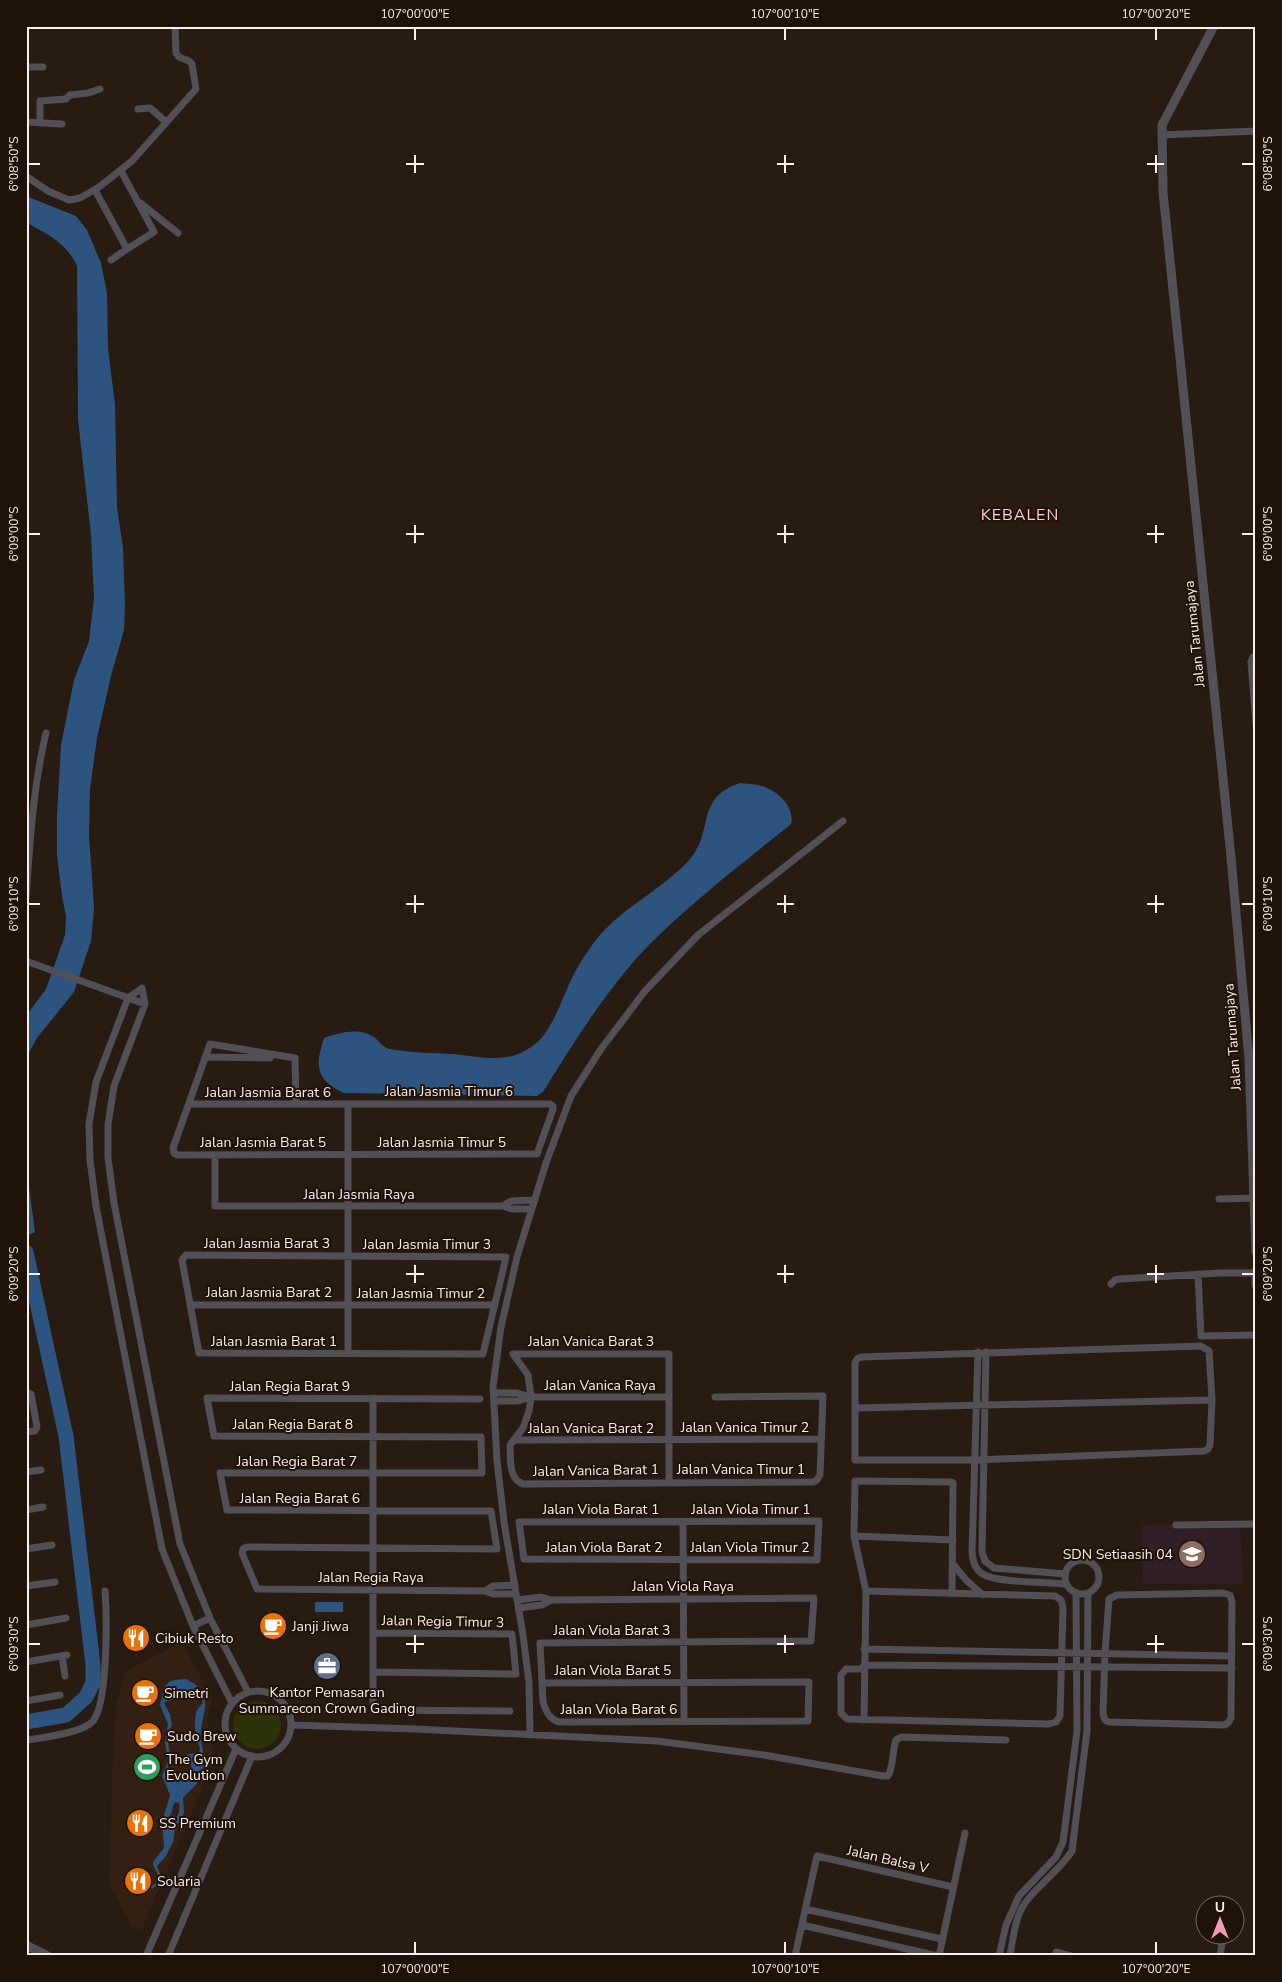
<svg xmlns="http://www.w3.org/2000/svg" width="1282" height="1982" font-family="'Nunito Sans',sans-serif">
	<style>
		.built { fill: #332012 }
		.education { fill: #311f28 }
		.green { fill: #2d3309 }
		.water { fill: #2c547f; fill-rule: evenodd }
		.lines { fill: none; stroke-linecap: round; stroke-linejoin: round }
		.river { stroke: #2c547f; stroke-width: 15 }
		.minor { stroke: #525057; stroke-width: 7 }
		.tertiary { stroke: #525057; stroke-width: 9 }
		.ticks { fill: none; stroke: #faf0e9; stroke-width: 2 }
		.labels { text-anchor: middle; stroke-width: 4; stroke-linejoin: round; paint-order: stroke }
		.street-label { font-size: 14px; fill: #faf0e9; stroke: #1f1208 }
		.poi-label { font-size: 14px; fill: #faf0e9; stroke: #1f1208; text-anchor: start }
		.quarter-label { font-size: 16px; letter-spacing: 1px; fill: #ffccda; stroke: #1f1208 }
		.neatline { fill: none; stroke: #faf0e9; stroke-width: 2 }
		.ticks-label { font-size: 12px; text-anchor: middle; fill: #faf0e9 }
	</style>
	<rect width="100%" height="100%" fill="#281b11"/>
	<!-- built -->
	<path class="built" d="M182,1642L212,1699L207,1721L210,1738L216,1756L141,1931L133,1929L109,1883L113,1754L117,1700L127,1670Z"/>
	<!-- education -->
	<path class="education" d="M1240,1524L1243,1584H1143L1142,1525Z"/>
	<!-- green -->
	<path class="green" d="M233 1725a24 24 0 1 1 48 0a24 24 0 1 1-48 0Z"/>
	<!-- water -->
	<path class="water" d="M26,196L76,216L87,230L101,263L107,293L108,348L115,405L117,507L123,548L125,605L124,630L111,676L97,738L90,789L89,835L94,908L91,941L74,992L37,1038L26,1058V1016L46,989L65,935L66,916L62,896L57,855V815L61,745L74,680L89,641L94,598L91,535L78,419L77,266C66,242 48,235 26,222Z
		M740,783C748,784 759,784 767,788C781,794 795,809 791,824C743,863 693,901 649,945C609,986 573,1043 543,1092L537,1096L344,1093C315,1080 315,1065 324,1038C340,1032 360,1027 375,1038C380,1042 384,1048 390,1049C411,1053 433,1053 454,1054C471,1056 490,1060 507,1057C516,1056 526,1051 534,1045C551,1033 562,999 571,980C576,969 583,958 590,948C616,909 661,892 691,858C714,830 695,798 740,783Z
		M26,1164L35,1232L26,1236Z
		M315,1602H343V1612H315Z
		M186,1679C220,1696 198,1714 201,1740C203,1753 207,1761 202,1774C198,1785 190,1790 183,1798L184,1813L175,1830L173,1842L166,1856L157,1866L161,1876V1882L152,1889L151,1887L158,1881L159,1877L153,1865V1862L164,1848L162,1822L170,1795L162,1776L168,1761L165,1742L168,1724L160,1705L161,1700L165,1686L169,1682L174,1680ZM191,1694L199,1695L203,1702C201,1706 197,1709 196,1713C193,1730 197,1735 200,1750L198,1753L188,1754L186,1756C188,1764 197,1769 190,1777L170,1778L165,1775L171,1758L167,1737L172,1724L170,1714L164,1703C172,1696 178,1705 191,1694ZM177,1802L179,1803C181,1812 177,1818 172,1824L169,1825L167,1820L171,1814L174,1803Z"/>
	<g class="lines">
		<!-- river -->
		<path class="river" d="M26,1252L66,1436L93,1665V1683L86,1697L66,1715L26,1722"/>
		<!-- minor -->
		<path class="minor" d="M26,67H43
			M138,109L150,108L166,122
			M26,122L62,124
			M40,123V101L66,99L70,95L88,93L100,89
			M1161,135L1256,131
			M121,171L154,232L127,249
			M26,176L48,191L69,200L80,198L99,187L132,161L196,89L192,64L189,61L179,57L176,53L175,26
			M95,190L127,249L111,260
			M139,202L178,233
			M1256,656L1253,657L1251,662L1256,725
			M26,898C30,842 33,787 46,733
			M26,961L145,1004
			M206,1057L270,1058
			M295,1058L296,1104
			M189,1104H550L553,1106V1109L537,1154L178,1155L174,1153L173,1148L210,1044L295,1058
			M348,1104V1353
			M215,1155V1206H503L512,1209H532
			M1219,1199L1256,1198
			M503,1206L511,1201L535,1200
			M186,1255L506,1257L483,1354L199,1353L182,1260Z
			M1198,1274L1201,1336L1256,1335
			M1111,1284L1115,1280L1120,1279L1220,1273H1256
			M190,1305H495
			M1201,1346L1209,1351L1212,1400L1210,1445L1208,1449L1204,1451L975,1460H855V1363L857,1359L861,1357Z
			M978,1352L972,1552C973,1561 974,1567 981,1573C993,1583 1048,1582 1066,1584
			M986,1352L982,1552L985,1561L994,1568L1065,1574
			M513,1354L528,1375L531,1397L529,1411L523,1428L510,1445C511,1460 508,1478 523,1484L813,1482L817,1480L820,1475L823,1396L715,1397
			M513,1354H669V1482
			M26,1393L31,1394L37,1427L35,1431L26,1432
			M494,1393H517L530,1397
			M373,1398V1710L510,1711
			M480,1399L207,1398L214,1436L481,1437L482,1473H220L227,1510L491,1511L497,1549L247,1547L243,1549L242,1553L257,1589L485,1591L493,1594H516
			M494,1401H518L531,1397H669
			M855,1408L1212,1400
			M514,1440L821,1439
			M26,1472L41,1470
			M26,1510L43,1507
			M819,1521L817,1560L524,1559L519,1522Z
			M683,1522L684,1722
			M1176,1525L1256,1524
			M854,1536L953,1540
			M26,1549L52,1545
			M1065 1577a17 17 0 1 1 34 0a17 17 0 1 1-34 0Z
			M953,1564L966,1580L983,1595
			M26,1586L55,1582
			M485,1591L493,1586L515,1585
			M1223,1593L1230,1595L1232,1602L1231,1718L1228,1723L1224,1725L1109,1722L1105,1720L1103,1714L1105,1653L1109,1599L1117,1595Z
			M517,1600L541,1597L551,1600L814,1598L811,1641L540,1643L543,1702C546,1711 549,1719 559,1722L808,1721L809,1682L542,1683
			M519,1608L542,1605L551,1600
			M26,1625L66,1618
			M193,1626L210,1618
			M373,1633L512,1634L516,1674L373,1672
			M864,1649L1232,1656
			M62,1656L65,1676
			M26,1662L67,1655
			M864,1665L1232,1668
			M864,1669H846L841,1675V1713L847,1719L1049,1724L1056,1722L1060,1716L1063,1608L1061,1600L1055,1596L866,1591
			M225 1724a33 33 0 1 1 66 0a33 33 0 1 1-66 0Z
			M26,1701L60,1695
			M232,1703L193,1626L162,1549L96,1206L90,1160L89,1124L96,1082L128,998L142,988L145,1004L114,1086L108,1125V1158L114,1203L180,1544L210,1618L248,1692
			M864,1720L866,1591L854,1536L855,1481L951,1482L953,1483L952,1594
			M291,1725L415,1729L657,1741L764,1755L883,1776H888C894,1765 892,1751 896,1740L901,1737L1006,1740
			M530,1734L529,1682L523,1635L504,1522L497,1461L493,1386L501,1327L517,1257L546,1163L571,1096L601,1049L645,991L698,935L843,821
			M26,1740C41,1738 83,1733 93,1721C108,1703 107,1616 105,1591
			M805,1909L942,1939
			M802,1925L938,1956
			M1056,1952L1071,1956
			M146,1956L236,1749
			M168,1956L252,1756
			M795,1956L817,1856L953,1887
			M939,1956L965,1833
			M999,1956L1006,1925L1019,1896L1056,1857L1063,1842L1077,1731L1076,1594
			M1010,1956C1013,1939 1015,1917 1025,1903C1039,1884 1059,1871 1072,1851L1087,1731L1088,1594
			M1220,1956L1223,1937"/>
		<!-- tertiary -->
		<path class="tertiary" d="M1214,26L1162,125L1163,192L1231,857L1249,1059L1256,1252
			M1256,1271V1285
			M26,1945L48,1956"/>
	</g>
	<!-- ticks -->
	<path class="ticks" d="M415,28V40M785,28V40M1156,28V40M415,155V173M785,155V173M1156,155V173M28,164H40M406,164H424M777,164H794M1147,164H1164M1242,164H1254M415,525V543M785,525V543M1156,525V543M28,534H40M406,534H424M777,534H794M1147,534H1164M1242,534H1254M415,895V913M785,895V913M1156,895V913M28,904H40M406,904H424M777,904H794M1147,904H1164M1242,904H1254M415,1265V1283M785,1265V1283M1156,1265V1283M28,1274H40M406,1274H424M777,1274H794M1147,1274H1164M1242,1274H1254M415,1635V1653M785,1635V1653M1156,1635V1653M28,1644H40M406,1644H424M777,1644H794M1147,1644H1164M1242,1644H1254M415,1942V1954M785,1942V1954M1156,1942V1954"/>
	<!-- icons -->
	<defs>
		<g id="school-disc" transform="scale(1.4375)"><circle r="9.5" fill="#8d6e63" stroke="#1f1208"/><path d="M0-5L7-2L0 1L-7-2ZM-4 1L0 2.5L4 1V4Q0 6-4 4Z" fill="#fff"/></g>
		<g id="cafe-disc" transform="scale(1.4375)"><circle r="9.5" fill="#e8710a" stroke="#1f1208"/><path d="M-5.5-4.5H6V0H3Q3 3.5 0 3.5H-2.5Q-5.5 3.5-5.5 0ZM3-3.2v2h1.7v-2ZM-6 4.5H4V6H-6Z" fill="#fff"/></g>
		<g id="restaurant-disc" transform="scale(1.4375)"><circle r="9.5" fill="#e8710a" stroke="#1f1208"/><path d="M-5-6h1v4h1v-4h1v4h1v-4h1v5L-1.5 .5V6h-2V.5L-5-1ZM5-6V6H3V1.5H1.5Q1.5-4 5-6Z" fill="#fff"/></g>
		<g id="office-disc" transform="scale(1.4375)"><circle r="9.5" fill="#5c6f8a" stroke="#1f1208"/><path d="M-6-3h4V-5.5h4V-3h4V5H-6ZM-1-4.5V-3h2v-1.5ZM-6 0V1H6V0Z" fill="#fff"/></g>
		<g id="stadium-disc" transform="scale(1.4375)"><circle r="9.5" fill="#2e9e5b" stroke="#1f1208"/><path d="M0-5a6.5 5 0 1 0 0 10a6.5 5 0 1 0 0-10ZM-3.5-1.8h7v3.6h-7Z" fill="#fff"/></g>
	</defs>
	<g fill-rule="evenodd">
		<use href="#school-disc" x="1192" y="1554"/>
		<use href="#cafe-disc" x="273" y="1626"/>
		<use href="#restaurant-disc" x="136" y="1638"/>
		<use href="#office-disc" x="327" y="1666"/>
		<use href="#cafe-disc" x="145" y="1693"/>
		<use href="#cafe-disc" x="148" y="1736"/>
		<use href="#stadium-disc" x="147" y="1767"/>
		<use href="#restaurant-disc" x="140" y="1823"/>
		<use href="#restaurant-disc" x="138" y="1881"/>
	</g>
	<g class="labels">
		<!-- street labels -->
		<g class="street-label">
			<text transform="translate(1194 634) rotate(-96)" y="5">Jalan Tarumajaya</text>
			<text transform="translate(1232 1037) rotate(-94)" y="5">Jalan Tarumajaya</text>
			<text x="449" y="1096">Jalan Jasmia Timur 6</text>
			<text x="268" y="1097">Jalan Jasmia Barat 6</text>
			<text x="263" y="1147">Jalan Jasmia Barat 5</text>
			<text x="442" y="1147">Jalan Jasmia Timur 5</text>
			<text x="359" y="1199">Jalan Jasmia Raya</text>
			<text x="267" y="1248">Jalan Jasmia Barat 3</text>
			<text x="427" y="1249">Jalan Jasmia Timur 3</text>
			<text x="269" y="1297">Jalan Jasmia Barat 2</text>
			<text x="421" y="1298">Jalan Jasmia Timur 2</text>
			<text x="274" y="1346">Jalan Jasmia Barat 1</text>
			<text x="591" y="1346">Jalan Vanica Barat 3</text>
			<text x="600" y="1390">Jalan Vanica Raya</text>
			<text x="290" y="1391">Jalan Regia Barat 9</text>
			<text x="293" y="1429">Jalan Regia Barat 8</text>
			<text x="745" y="1432">Jalan Vanica Timur 2</text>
			<text x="591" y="1433">Jalan Vanica Barat 2</text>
			<text x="297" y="1466">Jalan Regia Barat 7</text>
			<text x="741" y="1474">Jalan Vanica Timur 1</text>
			<text transform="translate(596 1470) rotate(-1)" y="5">Jalan Vanica Barat 1</text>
			<text x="300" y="1503">Jalan Regia Barat 6</text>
			<text x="601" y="1514">Jalan Viola Barat 1</text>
			<text x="751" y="1514">Jalan Viola Timur 1</text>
			<text x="604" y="1552">Jalan Viola Barat 2</text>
			<text x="750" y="1552">Jalan Viola Timur 2</text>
			<text x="371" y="1582">Jalan Regia Raya</text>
			<text x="683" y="1591">Jalan Viola Raya</text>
			<text transform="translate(443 1621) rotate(1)" y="5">Jalan Regia Timur 3</text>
			<text x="612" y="1635">Jalan Viola Barat 3</text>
			<text x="613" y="1675">Jalan Viola Barat 5</text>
			<text x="619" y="1714">Jalan Viola Barat 6</text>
			<text transform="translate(888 1859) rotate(13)" y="5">Jalan Balsa V</text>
		</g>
		<!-- poi labels -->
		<g class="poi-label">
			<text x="1173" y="1559" text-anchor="end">SDN Setiaasih 04</text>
			<text x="292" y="1631">Janji Jiwa</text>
			<text x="155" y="1643">Cibiuk Resto</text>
			<text x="327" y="1697" text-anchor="middle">Kantor Pemasaran<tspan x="327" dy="16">Summarecon Crown Gading</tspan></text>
			<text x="164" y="1698">Simetri</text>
			<text x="167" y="1741">Sudo Brew</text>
			<text x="166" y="1764">The Gym<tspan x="166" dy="16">Evolution</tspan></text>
			<text x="159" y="1828">SS Premium</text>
			<text x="157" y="1886">Solaria</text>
		</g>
		<!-- quarter labels -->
		<g class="quarter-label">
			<text x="1020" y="520">KEBALEN</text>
		</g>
	</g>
	<!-- border -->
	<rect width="1282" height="1982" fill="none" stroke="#1f1208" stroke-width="55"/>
	<!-- north arrow -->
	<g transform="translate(1220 1920)"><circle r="24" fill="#1f1208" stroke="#776b62"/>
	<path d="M0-4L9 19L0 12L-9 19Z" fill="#f19ab4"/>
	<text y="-8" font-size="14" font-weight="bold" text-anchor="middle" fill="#faf0e9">U</text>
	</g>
	<rect x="28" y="28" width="1226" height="1926" class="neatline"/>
	<g class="ticks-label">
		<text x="415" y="18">107°00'00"E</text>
		<text x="785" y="18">107°00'10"E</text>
		<text x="1156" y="18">107°00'20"E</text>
		<text transform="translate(14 164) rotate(-90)" y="4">6°08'50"S</text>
		<text transform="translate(1268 164) rotate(-90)" y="4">6°08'50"S</text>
		<text transform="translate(14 534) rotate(-90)" y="4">6°09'00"S</text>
		<text transform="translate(1268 534) rotate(-90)" y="4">6°09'00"S</text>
		<text transform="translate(14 904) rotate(-90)" y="4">6°09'10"S</text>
		<text transform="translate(1268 904) rotate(-90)" y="4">6°09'10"S</text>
		<text transform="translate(14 1274) rotate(-90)" y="4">6°09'20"S</text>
		<text transform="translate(1268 1274) rotate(-90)" y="4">6°09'20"S</text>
		<text transform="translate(14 1644) rotate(-90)" y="4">6°09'30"S</text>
		<text transform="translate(1268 1644) rotate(-90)" y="4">6°09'30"S</text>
		<text x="415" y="1973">107°00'00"E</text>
		<text x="785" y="1973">107°00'10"E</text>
		<text x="1156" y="1973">107°00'20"E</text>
	</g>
</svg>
